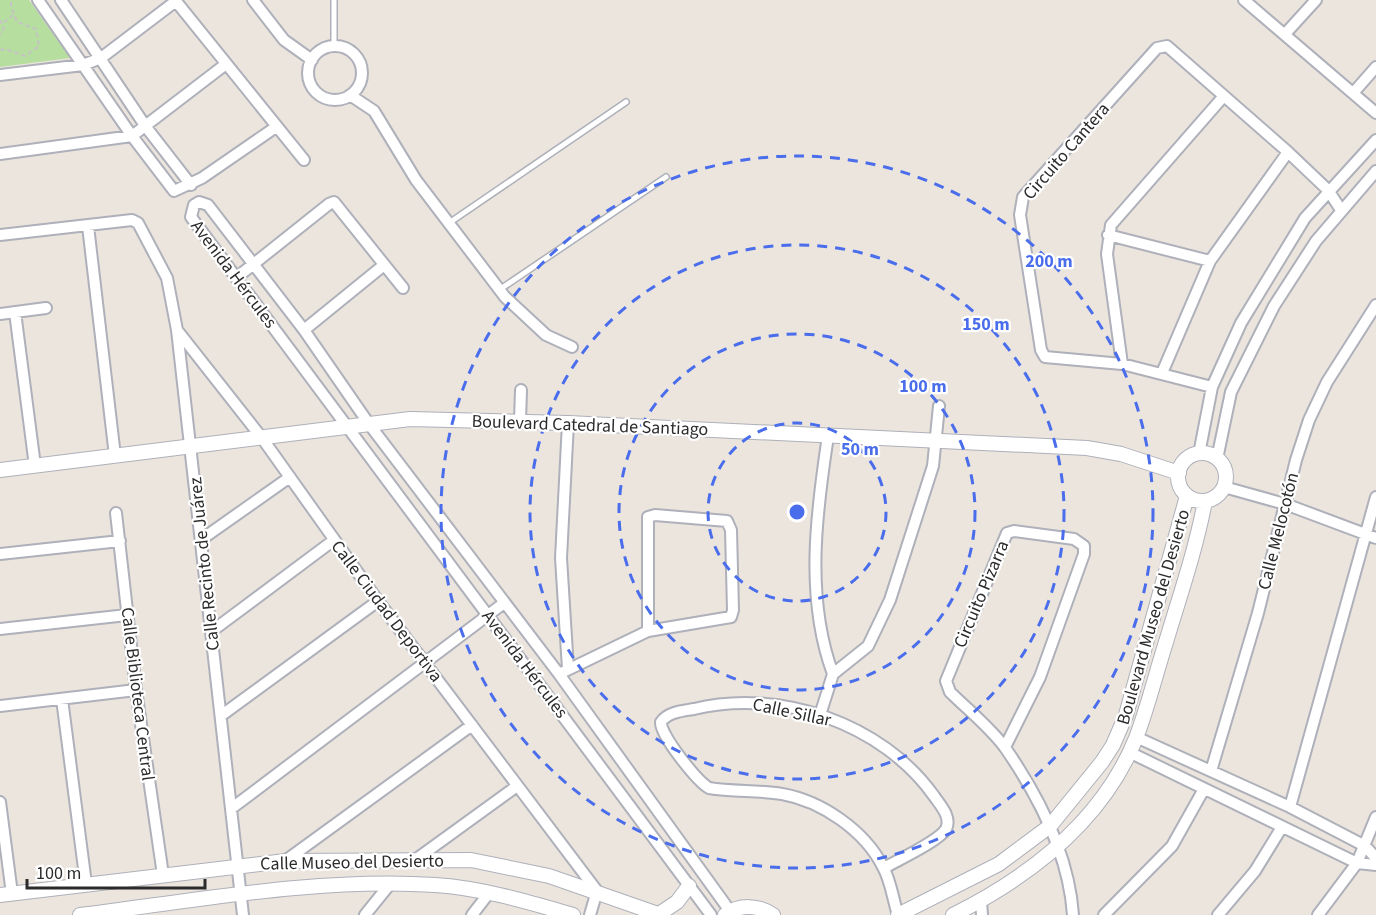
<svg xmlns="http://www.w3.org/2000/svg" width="1376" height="915" font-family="'Source Sans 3',sans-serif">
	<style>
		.green { fill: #b6de9e }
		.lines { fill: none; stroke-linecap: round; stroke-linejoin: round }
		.lane-casing { stroke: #aeb0ba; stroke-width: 8 }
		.street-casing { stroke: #aeb0ba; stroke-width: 14 }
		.secondary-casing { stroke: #aeb0ba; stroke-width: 16 }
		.path { stroke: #c4c4c4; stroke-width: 2; stroke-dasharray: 4.5 3; stroke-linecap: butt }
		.lane { stroke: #fff; stroke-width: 5 }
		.street { stroke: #fff; stroke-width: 10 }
		.secondary { stroke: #fff; stroke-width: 14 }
		.ring { fill: none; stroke: #4a6dec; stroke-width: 3; stroke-dasharray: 10 8 }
		.labels { text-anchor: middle; stroke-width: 4.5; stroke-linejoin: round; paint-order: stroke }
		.street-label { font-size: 18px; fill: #2b2b2b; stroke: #fff }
		.centre { fill: #4a6dec; stroke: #fff; stroke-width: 3 }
		.ring-label { font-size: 18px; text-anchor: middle; font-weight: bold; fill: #4a6dec; stroke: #fff; stroke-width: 4.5; stroke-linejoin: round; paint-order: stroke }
	</style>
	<rect width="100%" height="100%" fill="#ebe5de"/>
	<!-- green -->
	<path class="green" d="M0,0H29L70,58L0,67Z"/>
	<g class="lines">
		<!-- lane casing -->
		<g class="lane-casing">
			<path id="lane" d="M334,0V46
				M449,223L626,102
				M499,290L666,177"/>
		</g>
		<!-- street casing -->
		<g class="street-casing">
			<path id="street" d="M38,0L132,136L174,191L202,178L276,127
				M61,0L146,127L191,185
				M175,0L304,160
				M253,0L284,40L312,60
				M1244,0L1376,113
				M1285,34L1316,0
				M308 73a27 27 0 1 1 54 0a27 27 0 1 1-54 0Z
				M0,75L83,65L101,58L176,1
				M1354,92L1376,67
				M350,95L374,111L416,180L505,297L546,335L572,347
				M0,154L132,136L226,64
				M88,226L115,456
				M0,235L132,220L138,223L167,278L177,330L243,915
				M1108,235L1210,261
				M236,278L329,204L334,202L403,288
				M15,312L35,466
				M0,314L46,308
				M177,330L262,438L378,601L597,891L590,915
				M304,330L384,265
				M1122,364L1107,254L1111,225L1223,97
				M1162,373L1210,261L1288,152
				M1212,387L1122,364L1045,357L1041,350L1020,215L1023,197L1157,48L1167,46L1288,152L1328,190L1341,210
				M520,421L521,390
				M828,436C816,514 805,599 833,674
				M1199,454L1212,387L1241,323L1305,218L1376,140
				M1217,459L1231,392L1274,306L1316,241L1376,171
				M1224,487L1285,504L1376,538
				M116,513L136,690L163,875
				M202,539L290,477
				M0,554L120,541
				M0,629L127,615
				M212,631L334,540
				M568,669L561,558L568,423
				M559,674L648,631L731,617L733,610L731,530L727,521L655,515L648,517V631
				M62,699L86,884
				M0,706L136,690
				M222,715L378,601
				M820,715L833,674L868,646L890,600L933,466L939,406
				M1136,737L1290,807L1365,846L1376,858
				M1005,747L1040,677L1084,554V546L1074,539L1014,531L1007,533L946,681L950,692C968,710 991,728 1006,749C1039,797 1069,856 1073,915
				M1129,752L1357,863L1376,865
				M1211,771L1258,613L1296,460L1309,420L1327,382L1376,305
				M0,802L12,894
				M1290,807L1376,497
				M232,808L504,603
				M415,860L517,786
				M285,861L472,725
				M884,868C898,860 939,841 946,829C952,817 940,805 934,796C882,723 779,688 694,709C682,711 668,712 661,722C660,735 697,781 709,788C733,792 758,790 782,794C822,801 865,831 883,867C891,881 893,900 898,915
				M981,901L982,915
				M365,915L390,884
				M472,915L489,893
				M711,915L191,217L194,205L199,202L208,205L304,330L369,424L559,674L730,911
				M1104,915L1172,846L1204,789
				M1218,915L1255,871L1282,827
				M1318,915L1357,863L1376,817"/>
		</g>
		<!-- secondary casing -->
		<g class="secondary-casing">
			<path id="secondary" d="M1178 477a24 24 0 1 1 48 0a24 24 0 1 1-48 0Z
				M0,470L410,419L568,423L1087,448L1121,454L1179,473
				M0,895L285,861L471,860L549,876L661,915
				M659,914L677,902L689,886
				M80,915C193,901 322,877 435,885C482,888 528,902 573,915
				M725,915C739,904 759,905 773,915
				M898,915L999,864L1050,826L1102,762L1113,745L1126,715L1187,496
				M953,915C1031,876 1103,820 1136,738C1148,707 1156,673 1166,642C1180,595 1196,549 1205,501"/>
		</g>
		<!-- path -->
		<path class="path" d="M0,20L4,28L0,35
			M4,22L13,15
			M0,50L5,49L25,56L39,46L36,29L17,22L11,6V0"/>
		<!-- lane -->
		<use href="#lane" class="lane"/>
		<!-- street -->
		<use href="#street" class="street"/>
		<!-- secondary -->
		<use href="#secondary" class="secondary"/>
	</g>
	<!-- distance rings -->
	<g class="ring">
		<circle cx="797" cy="512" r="89"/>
		<circle cx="797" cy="512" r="178"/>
		<circle cx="797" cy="512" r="267"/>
		<circle cx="797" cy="512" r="356"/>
	</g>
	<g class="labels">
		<!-- street labels -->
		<g class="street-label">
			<text transform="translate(1066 151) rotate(-49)" y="6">Circuito Cantera</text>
			<text transform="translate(234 274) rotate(53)" y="6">Avenida Hércules</text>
			<text transform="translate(590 425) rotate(2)" y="6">Boulevard Catedral de Santiago</text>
			<text transform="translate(1278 531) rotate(-76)" y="6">Calle Melocotón</text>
			<text transform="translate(204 564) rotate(-96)" y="6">Calle Recinto de Juárez</text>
			<text transform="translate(981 594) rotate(-67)" y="6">Circuito Pizarra</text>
			<text transform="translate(387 611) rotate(53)" y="6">Calle Ciudad Deportiva</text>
			<text transform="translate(1153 617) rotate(-74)" y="6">Boulevard Museo del Desierto</text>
			<text transform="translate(525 664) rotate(53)" y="6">Avenida Hércules</text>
			<text transform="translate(138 694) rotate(83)" y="6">Calle Biblioteca Central</text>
			<text transform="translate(792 712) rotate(12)" y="6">Calle Sillar</text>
			<text transform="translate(352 862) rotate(-1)" y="6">Calle Museo del Desierto</text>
		</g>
	</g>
	<circle cx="797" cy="512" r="9" class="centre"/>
	<g class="ring-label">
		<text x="1049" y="267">200 m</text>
		<text x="986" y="330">150 m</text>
		<text x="923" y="392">100 m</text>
		<text x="860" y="455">50 m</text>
	</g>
	<!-- scale -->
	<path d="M27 879v9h178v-9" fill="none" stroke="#2b2b2b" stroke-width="3"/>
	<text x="36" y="879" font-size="18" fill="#2b2b2b" stroke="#ffffff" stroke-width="4.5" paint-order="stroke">100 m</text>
</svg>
